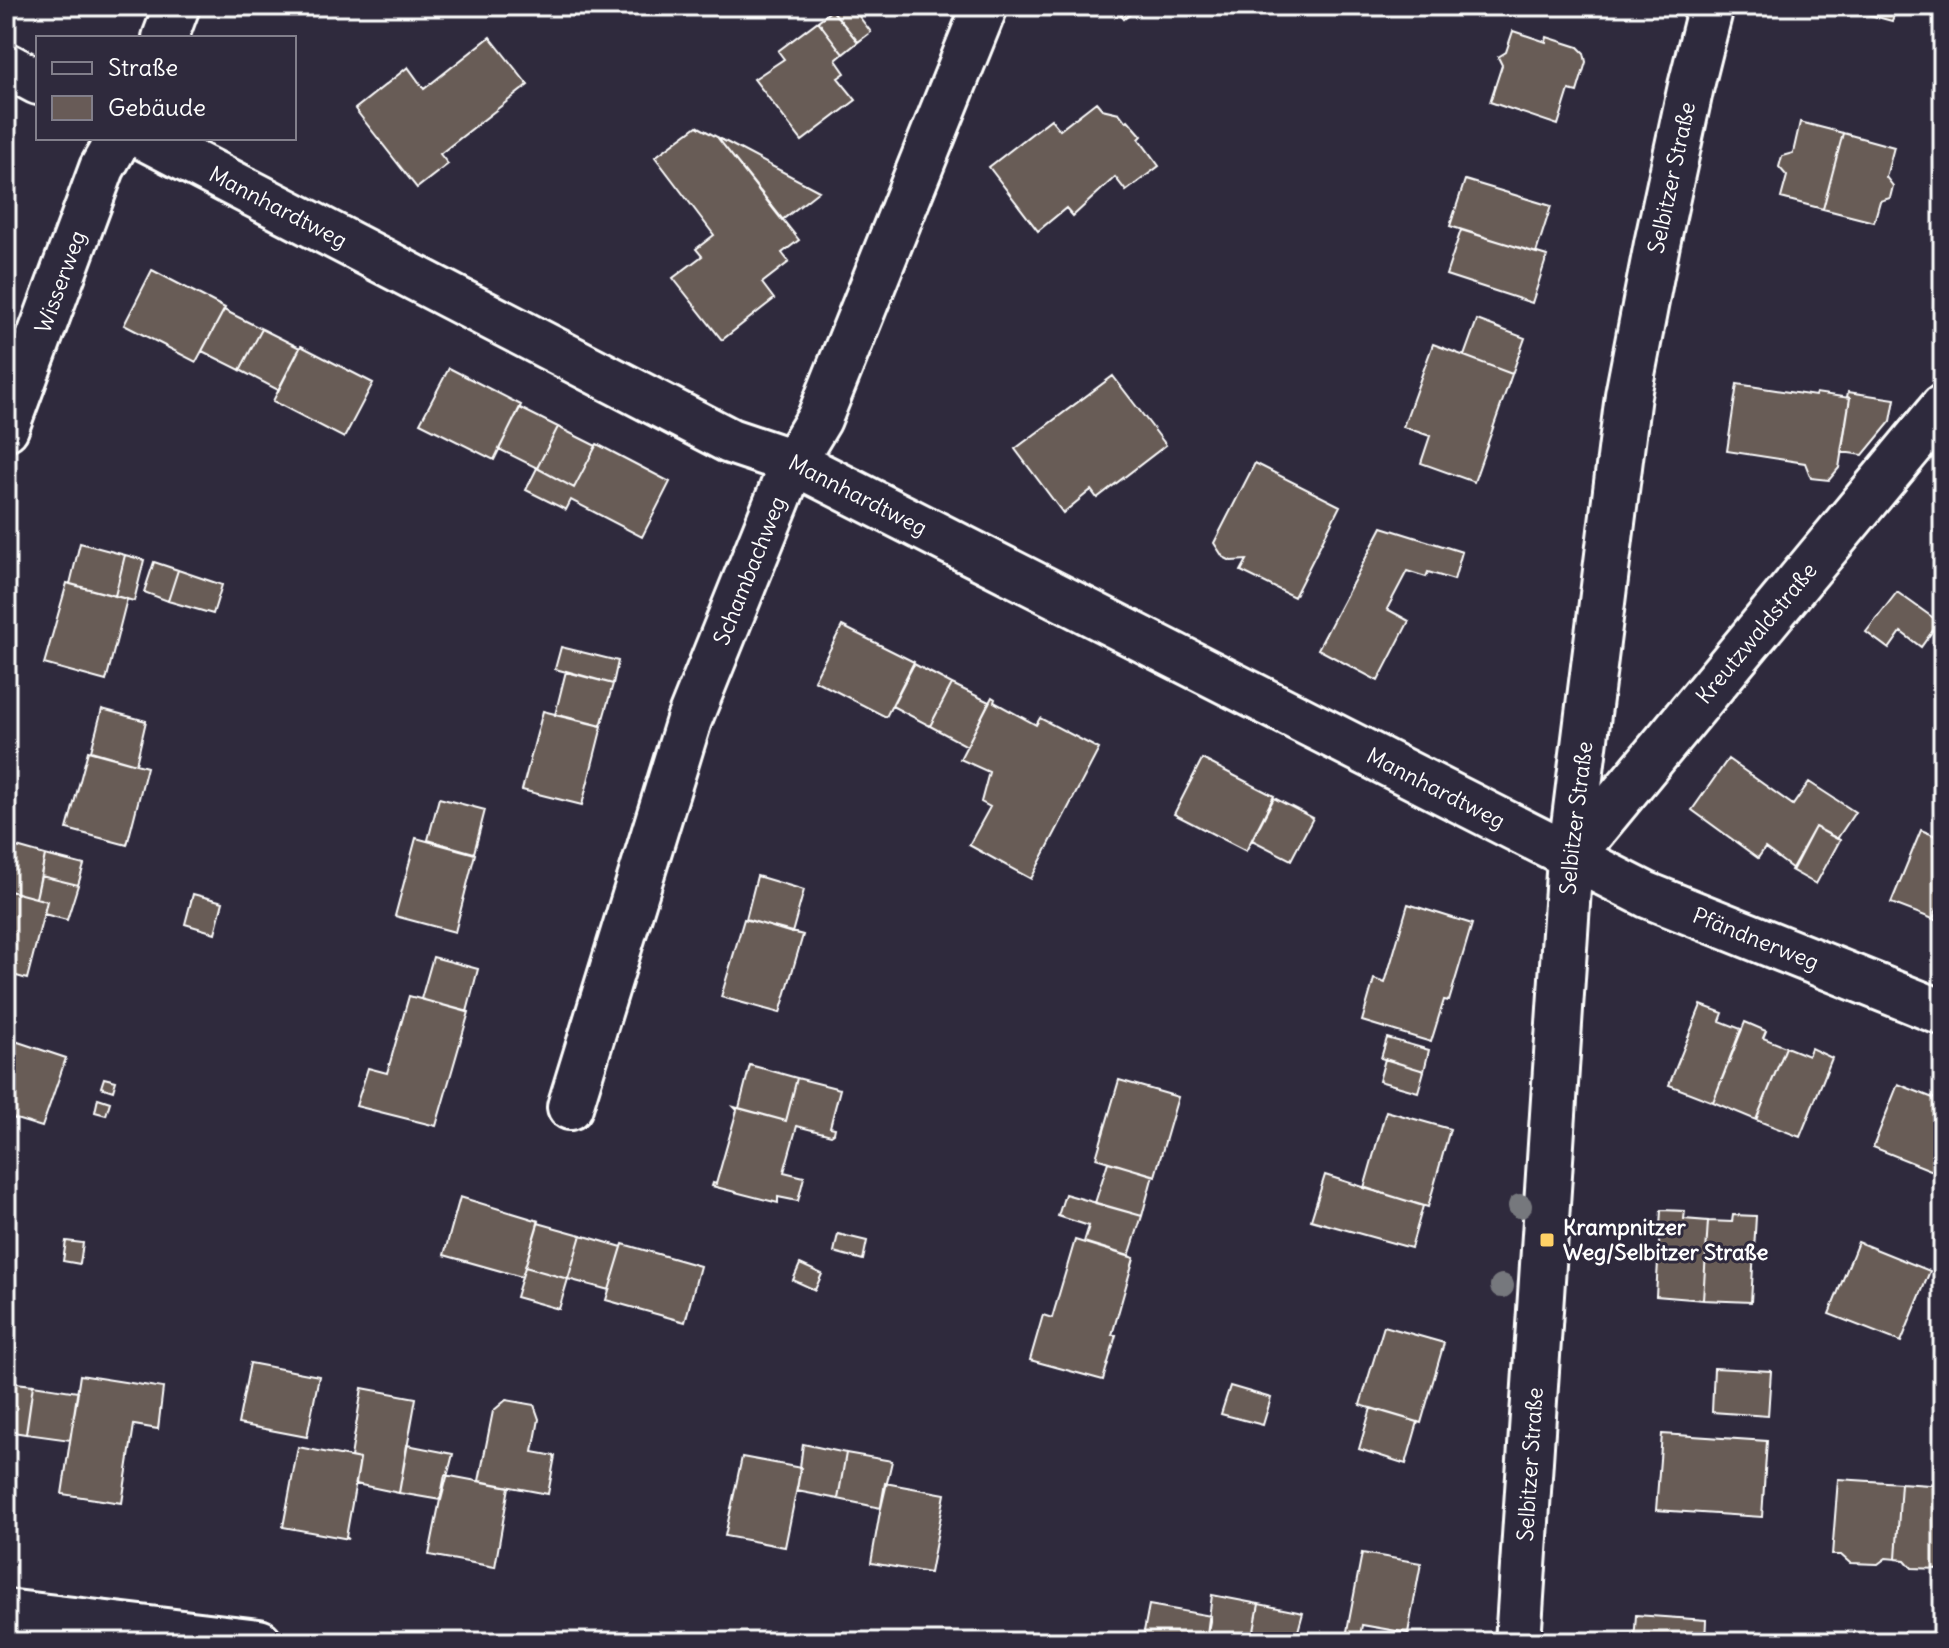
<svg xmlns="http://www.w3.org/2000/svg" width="1949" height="1648" font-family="Delius,sans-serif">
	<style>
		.building { fill: #685b57; stroke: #fff; stroke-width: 2 }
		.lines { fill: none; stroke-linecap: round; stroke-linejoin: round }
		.minor-casing { stroke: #fff; stroke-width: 50 }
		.minor { stroke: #2f2a3d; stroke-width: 44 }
		.tree { fill: #76787d }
		.poi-dot { fill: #ffd166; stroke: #2f2a3d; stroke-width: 3 }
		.labels { text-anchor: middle; stroke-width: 6; stroke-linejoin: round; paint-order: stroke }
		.street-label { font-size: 22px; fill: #fff; stroke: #2f2a3d }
		.poi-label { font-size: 22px; font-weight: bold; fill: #fff; stroke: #2f2a3d; text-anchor: start }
	</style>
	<rect width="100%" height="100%" fill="#2f2a3d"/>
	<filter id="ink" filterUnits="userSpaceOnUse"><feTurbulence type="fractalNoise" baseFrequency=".0125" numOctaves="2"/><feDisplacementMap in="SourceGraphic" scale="16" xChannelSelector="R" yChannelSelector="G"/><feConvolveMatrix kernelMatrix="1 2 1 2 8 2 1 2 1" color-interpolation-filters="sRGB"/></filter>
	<g filter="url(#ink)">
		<!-- building -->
		<path class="building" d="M837,6H851L871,32L858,42L832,10Z
			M1114,6H1141L1124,19Z
			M1837,6H1897L1892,21Z
			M832,10L858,42L843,54L818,21Z
			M818,21L843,54L836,60L845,73L838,78L856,100L802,141L754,79L784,59L778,51Z
			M1513,31L1546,42L1547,37L1578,47L1584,53L1586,62L1577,92L1569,90L1558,125L1490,102L1502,65L1498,57L1506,52Z
			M490,37L528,85L440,154L448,164L417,188L355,109L408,67L424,89Z
			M1096,102L1102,109L1119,113L1126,122L1128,120L1142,136L1139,139L1159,166L1126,191L1115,177L1073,216L1066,208L1038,231L989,167L1051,119L1060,130Z
			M1800,122L1843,133L1823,209L1781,198L1787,176L1779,167L1782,156L1793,153Z
			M697,126L717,137L799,240L782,253L789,262L762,283L774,299L722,340L673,278L702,256L696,249L714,235L655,157Z
			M1843,133L1894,147L1886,177L1893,186L1890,198L1880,201L1874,222L1823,209Z
			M717,137L819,191L782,220Z
			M1465,180L1551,206L1536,253L1450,226Z
			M1461,230L1547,256L1532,303L1446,275Z
			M152,270L225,308L196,362L124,325Z
			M224,310L262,329L240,370L202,351Z
			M1477,320L1525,338L1512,374L1464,356Z
			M262,329L300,348L278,390L240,370Z
			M1433,344L1512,374L1474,482L1421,463L1430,436L1403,427Z
			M301,346L373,383L344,438L273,401Z
			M449,368L521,405L494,460L420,423Z
			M1113,376L1166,445L1097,498L1091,490L1063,513L1015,449Z
			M1737,384L1815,396L1816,393L1850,398L1839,468L1829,480L1811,478L1805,463L1727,451Z
			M1848,392L1895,399L1891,421L1863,455L1841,452L1850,398L1847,397Z
			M520,408L558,427L537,468L499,449Z
			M558,427L596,446L574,488L537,468Z
			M597,444L670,482L642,537L571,500L566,510L526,490L537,468L574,488Z
			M1255,463L1340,506L1294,597L1241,571L1247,560L1231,561L1223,557L1214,543Z
			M1382,527L1462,552L1454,580L1428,572L1426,577L1407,571L1387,609L1409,621L1378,681L1318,649Z
			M80,543L125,555L115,596L70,584Z
			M125,555L144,560L134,601L115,596Z
			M154,562L178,570L168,601L144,592Z
			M178,570L222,585L213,614L168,601Z
			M67,583L127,599L106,681L44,664Z
			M1897,592L1939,622L1921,647L1901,632L1889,649L1866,632Z
			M842,626L914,662L886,717L814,680Z
			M561,647L618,661L613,684L555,669Z
			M914,664L952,684L930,726L892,706Z
			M566,671L613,684L601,726L555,715Z
			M952,684L989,702L967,746L930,726Z
			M992,697L995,699L994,702L1036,725L1040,718L1099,749L1031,879L969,845L990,807L981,802L989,772L960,759Z
			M102,709L146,721L136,764L91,751Z
			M543,711L602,726L582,805L522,790Z
			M88,751L147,767L127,845L67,829Z
			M1202,759L1274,796L1246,851L1174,814Z
			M1728,759L1793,805L1809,782L1855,812L1837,839L1815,827L1793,869L1765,848L1758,858L1692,810Z
			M439,798L485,810L474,853L428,840Z
			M1274,798L1313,818L1291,860L1252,840Z
			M1815,827L1840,840L1816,884L1791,870Z
			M1921,830L1943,839V895L1933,919L1891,903Z
			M416,838L475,854L455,932L395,916Z
			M6,844L45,855L36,898L6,890Z
			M45,855L84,865L78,885L41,876Z
			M41,876L78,885L67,920L44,914L47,901L36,898Z
			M757,876L804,890L792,933L746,919Z
			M6,890L47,901L27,979L6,973Z
			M193,894L223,902L215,933L185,924Z
			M1943,895V924L1933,919Z
			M1408,904L1472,924L1449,1001L1444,1000L1431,1042L1362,1021L1374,979L1385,983Z
			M744,919L803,935L780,1013L721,997Z
			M433,957L478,969L467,1012L421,999Z
			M409,996L469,1012L436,1126L356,1106L368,1068L387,1073Z
			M1701,1005L1723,1013L1720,1021L1741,1029L1713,1102L1669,1085Z
			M1745,1022L1766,1031L1763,1038L1786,1047L1756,1120L1713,1102Z
			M6,1038L66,1058L42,1127L6,1116Z
			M1387,1038L1429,1050L1424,1071L1381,1058Z
			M1786,1047L1808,1056L1811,1048L1832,1058L1800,1137L1756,1120Z
			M1385,1059L1424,1071L1418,1092L1379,1081Z
			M750,1065L797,1078L786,1121L739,1108Z
			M104,1078L116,1081L113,1091L101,1087Z
			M797,1078L840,1089L830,1127L835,1128L834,1133L831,1135L797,1126L784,1172L804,1177L798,1201L778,1197V1203L712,1186L713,1183L716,1184L737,1110L734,1107L786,1121Z
			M1119,1080L1178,1097L1155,1176L1096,1158Z
			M1898,1084L1943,1102V1175L1873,1147Z
			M98,1098L110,1102L106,1115L95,1112Z
			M1386,1111L1450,1129L1428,1207L1364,1188Z
			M1108,1162L1153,1175L1142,1216L1095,1203Z
			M1325,1175L1423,1206L1411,1248L1311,1220Z
			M1065,1194L1142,1216L1129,1256L1084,1242L1089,1226L1058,1216Z
			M460,1197L539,1221L522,1277L444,1255Z
			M1661,1210L1685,1211L1684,1219L1708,1221L1703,1300L1656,1296Z
			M1733,1215L1756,1216L1751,1302L1703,1300L1708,1221L1732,1222Z
			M538,1223L581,1235L568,1279L525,1267Z
			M838,1234L867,1241L863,1260L834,1252Z
			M581,1235L622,1247L609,1290L568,1279Z
			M1075,1240L1134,1258L1112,1335H1116L1103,1380L1030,1360L1043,1315L1052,1318Z
			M66,1241L83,1243L80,1264L63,1261Z
			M1858,1242L1930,1271L1901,1342L1829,1314Z
			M623,1244L700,1266L685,1322L606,1300Z
			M800,1264L822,1274L815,1290L793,1280Z
			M525,1267L568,1279L559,1309L516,1297Z
			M1384,1326L1444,1343L1421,1423L1360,1405Z
			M250,1363L319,1376L307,1437L238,1424Z
			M1714,1368L1771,1371L1768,1416L1712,1412Z
			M80,1375L163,1388L158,1429L134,1425L122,1503L62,1494Z
			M6,1382L33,1385L26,1434L6,1431Z
			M33,1385L78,1392L70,1440L26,1434Z
			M1230,1386L1271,1398L1263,1425L1221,1414Z
			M362,1388L416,1398L399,1493L356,1484L360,1459L351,1457Z
			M506,1400L534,1405L539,1419L533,1452L555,1456L548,1494L479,1481L493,1411Z
			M1371,1408L1418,1422L1406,1464L1359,1449Z
			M1662,1434L1767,1441L1762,1517L1656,1510Z
			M803,1444L846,1453L838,1499L797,1491Z
			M407,1445L453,1454L441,1500L399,1493Z
			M298,1447L360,1459L346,1537L349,1539L283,1527Z
			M846,1453L892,1461L881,1508L838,1499Z
			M742,1457L801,1468L785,1547L725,1536Z
			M445,1475L509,1487L495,1567L429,1555Z
			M1838,1479L1901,1483L1896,1559L1886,1558L1878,1564L1850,1563L1841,1555H1832Z
			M885,1483L945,1494L930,1573L871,1563Z
			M1901,1483L1943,1486V1566L1940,1569L1912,1568L1905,1560L1896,1559Z
			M1362,1553L1421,1563L1408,1633L1362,1625L1359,1642H1345Z
			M1212,1595L1259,1604L1252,1642H1206Z
			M1259,1604L1303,1613L1295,1642H1252Z
			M1149,1605L1211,1616L1206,1642H1142Z
			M1636,1615L1706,1620L1705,1642H1634Z
			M1297,1634L1299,1635L1334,1642H1295Z"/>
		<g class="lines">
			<!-- minor casing -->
			<g class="minor-casing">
				<g id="minor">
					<path d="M165,38L177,6"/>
					<path d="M6,65L38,82"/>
					<path id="s1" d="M145,138L730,441L793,462L1647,895L1943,1013"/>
					<path id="s2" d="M6,428L102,168L119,138"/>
					<path id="s3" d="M1570,858L1943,407"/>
					<path id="s4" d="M570,1107L689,720L793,462L819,419L985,6"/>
					<path d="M6,1612L259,1642"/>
					<path id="s5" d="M1518,1642L1570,858L1628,395L1657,244L1691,86L1711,6"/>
				</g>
			</g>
			<!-- minor -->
			<use href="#minor" class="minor"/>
		</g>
		<!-- trees -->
		<g class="tree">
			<circle cx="1520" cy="1206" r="12"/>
			<circle cx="1502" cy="1286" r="12"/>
		</g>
	</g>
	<!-- markers -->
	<rect class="poi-dot" x="1539" y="1232" width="16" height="16" rx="4"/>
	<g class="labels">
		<!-- street labels -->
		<g class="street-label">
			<text dy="8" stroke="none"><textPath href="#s5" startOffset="1474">Selbitzer Straße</textPath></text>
			<text dy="8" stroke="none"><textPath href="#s1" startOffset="150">Mannhardtweg</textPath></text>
			<text dy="8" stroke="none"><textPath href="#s2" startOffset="156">Wisserweg</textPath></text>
			<text dy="8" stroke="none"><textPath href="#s1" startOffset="798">Mannhardtweg</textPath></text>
			<text dy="8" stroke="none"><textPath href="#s4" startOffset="566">Schambachweg</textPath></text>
			<text dy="8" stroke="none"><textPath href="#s3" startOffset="292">Kreutzwaldstraße</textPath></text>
			<text dy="8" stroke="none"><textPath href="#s1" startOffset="1446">Mannhardtweg</textPath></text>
			<text dy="8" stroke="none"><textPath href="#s5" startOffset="826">Selbitzer Straße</textPath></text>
			<text dy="8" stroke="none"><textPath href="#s1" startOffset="1800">Pfändnerweg</textPath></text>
			<text dy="8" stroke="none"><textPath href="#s5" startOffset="178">Selbitzer Straße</textPath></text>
		</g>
		<!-- poi labels -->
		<g class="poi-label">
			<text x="1563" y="1235">Krampnitzer<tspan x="1563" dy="25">Weg/Selbitzer Straße</tspan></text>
		</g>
	</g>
	<!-- margin -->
	<rect width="1949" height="1648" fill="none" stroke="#2f2a3d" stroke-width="32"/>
	<rect x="16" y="16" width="1917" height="1616" fill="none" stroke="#fff" stroke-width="3" filter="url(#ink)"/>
	<!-- legend -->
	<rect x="36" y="36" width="260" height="104" fill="#2f2a3d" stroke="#827f8b" stroke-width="2"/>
	<rect x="52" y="62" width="40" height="12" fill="#2f2a3d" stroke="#827f8b" stroke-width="2"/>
	<text x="108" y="76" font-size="24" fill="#ffffff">Straße</text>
	<rect x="52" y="96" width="40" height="24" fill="#685b57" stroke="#827f8b" stroke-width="2"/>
	<text x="108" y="116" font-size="24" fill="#ffffff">Gebäude</text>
</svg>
